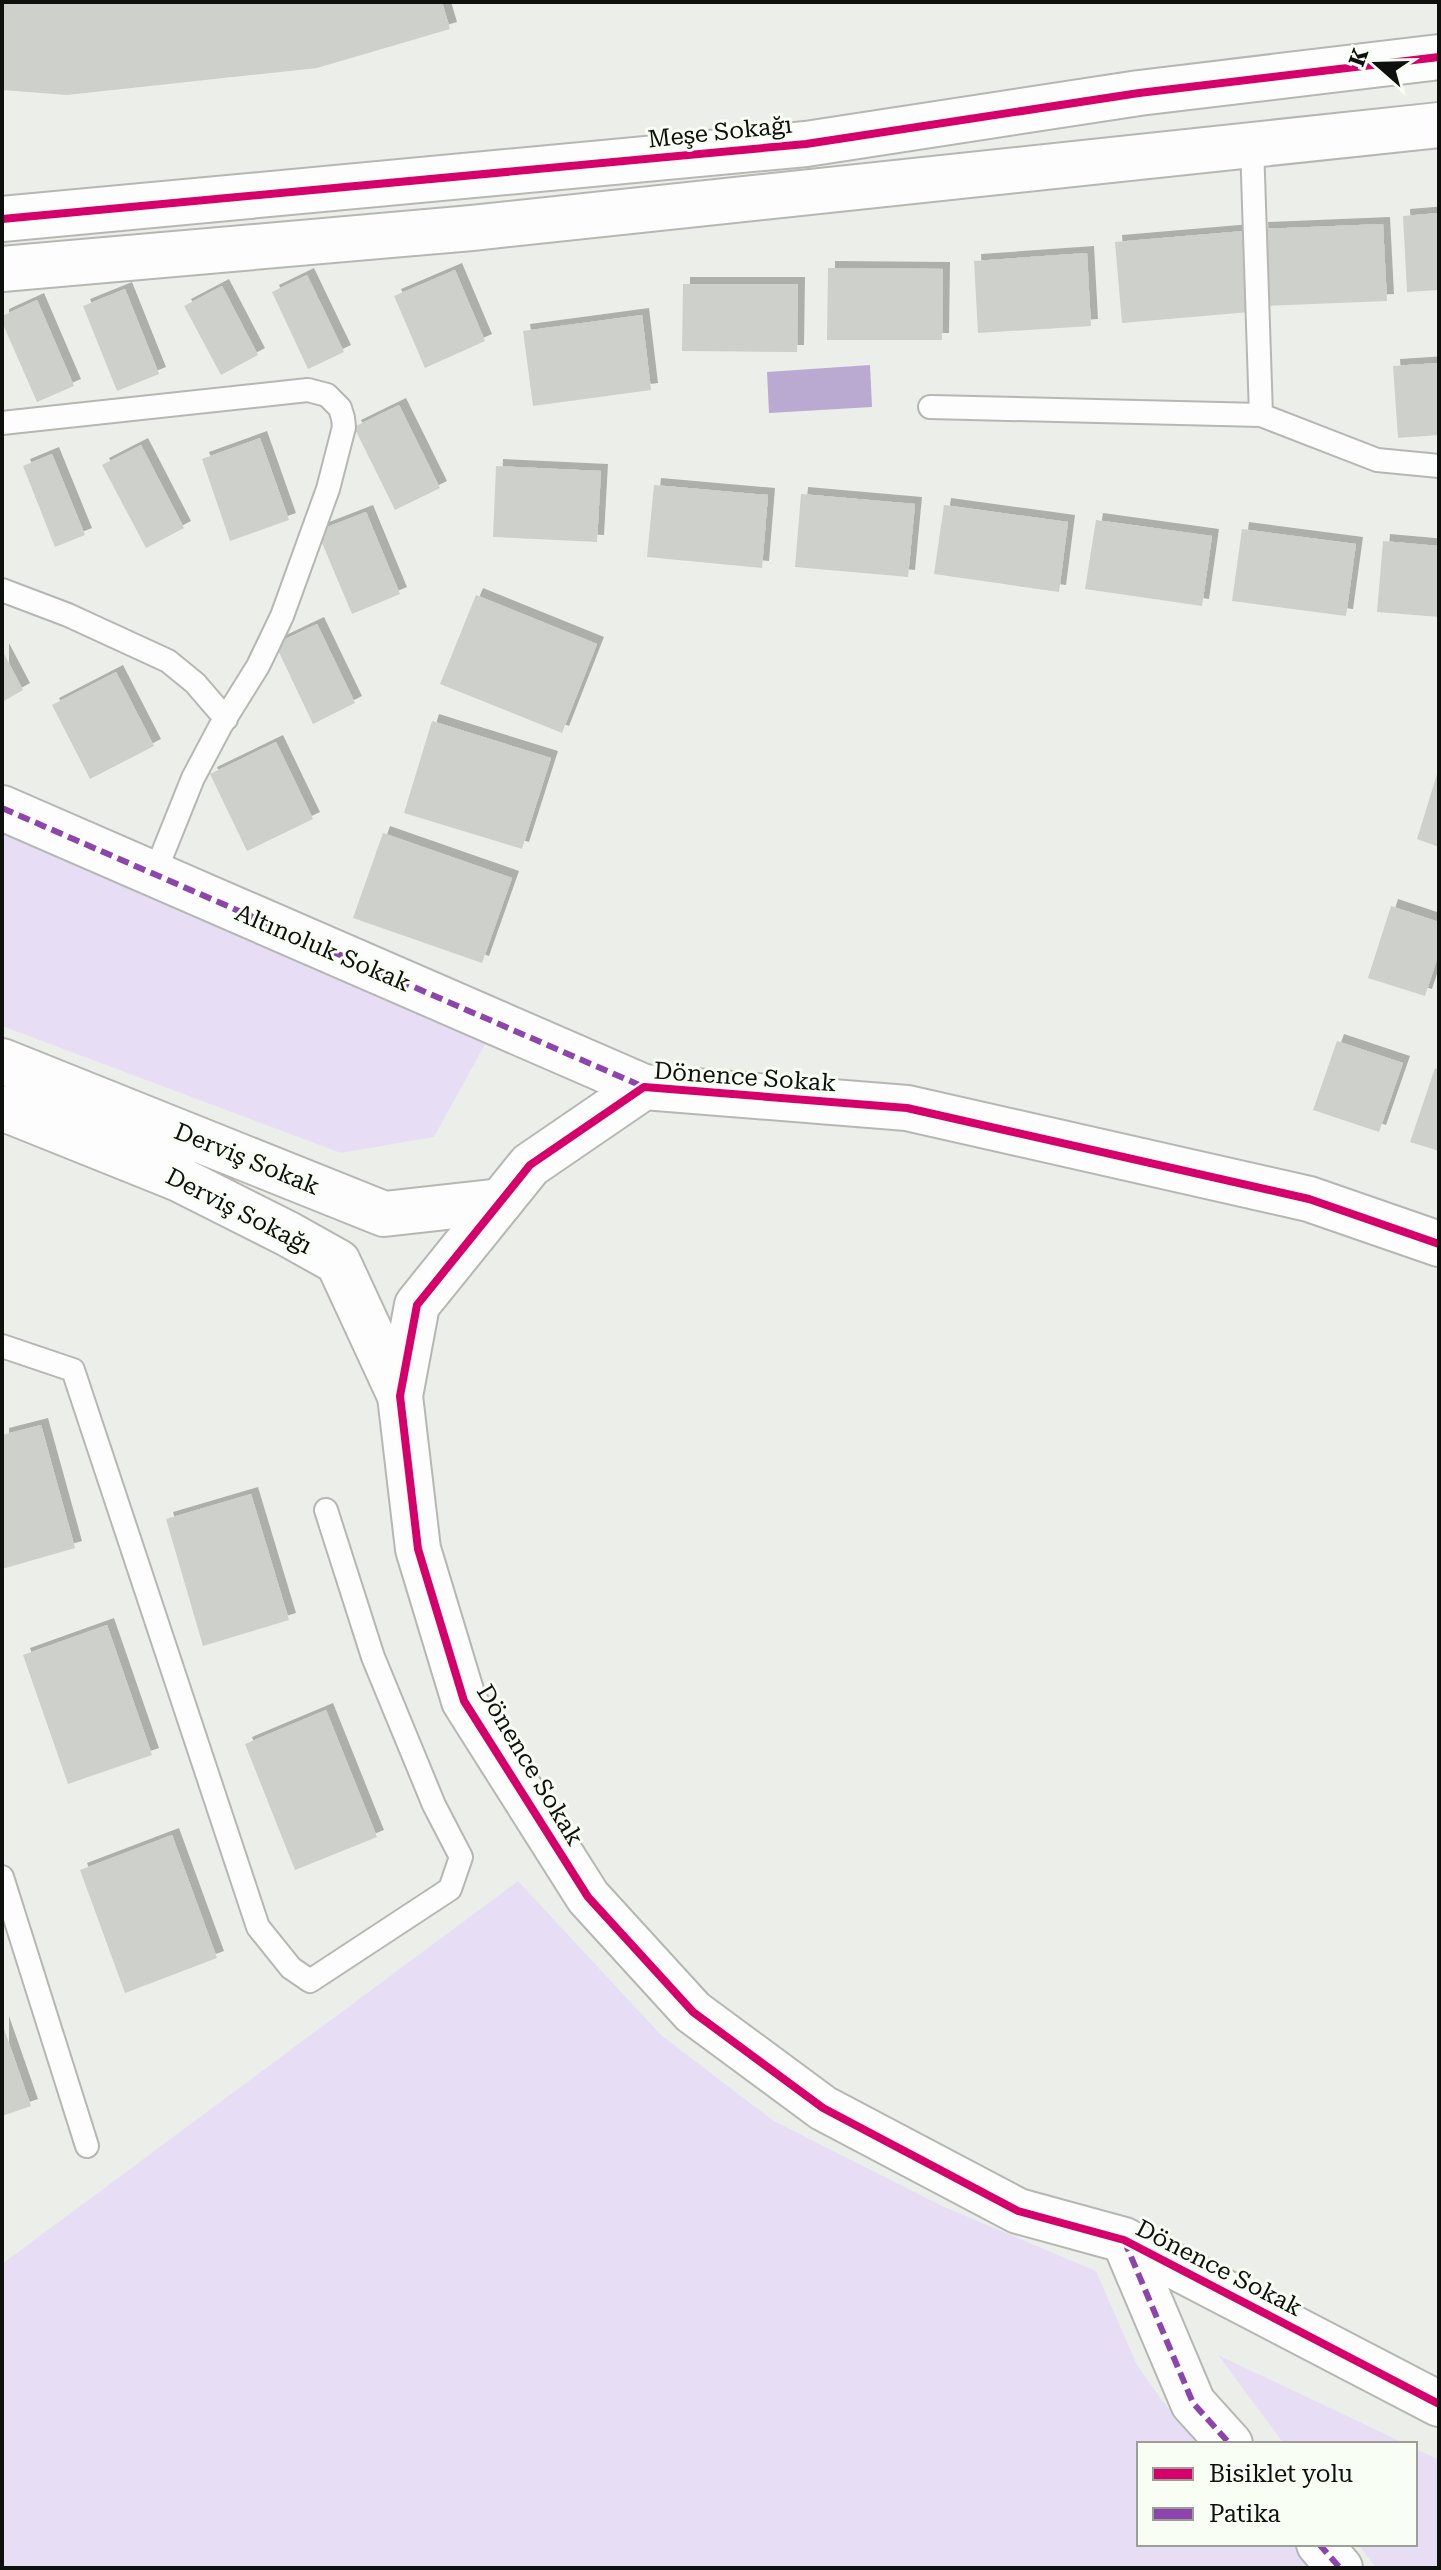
<svg xmlns="http://www.w3.org/2000/svg" width="1441" height="2570" font-family="'Roboto Serif',serif">
	<style>
		.green { fill: #e7def5 }
		.water { fill: #baaad1 }
		.building { fill: #ced0cb; filter: url(#shadow) }
		.lines { fill: none; stroke-linecap: round; stroke-linejoin: round }
		.service-casing { stroke: #b6b7b3; stroke-width: 26 }
		.minor-casing { stroke: #b6b7b3; stroke-width: 48 }
		.tertiary-casing { stroke: #b6b7b3; stroke-width: 48 }
		.service { stroke: #fcfdfc; stroke-width: 22 }
		.minor { stroke: #fcfdfc; stroke-width: 44 }
		.tertiary { stroke: #fcfdfc; stroke-width: 44 }
		.quiet { stroke: #8e44ad; stroke-width: 6; stroke-dasharray: 12 6; stroke-linecap: butt }
		.cycleway-casing { stroke: #f9fef4; stroke-width: 13 }
		.cycleway { stroke: #d6006c; stroke-width: 8 }
		.labels { text-anchor: middle; stroke-width: 6; stroke-linejoin: round; paint-order: stroke }
		.street-label { font-size: 24px; fill: #0e100d; stroke: #f9fef4 }
	</style>
	<defs>
		<filter id="shadow"><feDropShadow dx="7" dy="-7" stdDeviation="0" flood-color="#0004"/></filter>
	</defs>
	<rect width="100%" height="100%" fill="#ecefe9"/>
	<!-- green -->
	<path class="green" d="M2,806L488,1039L434,1137L341,1153L2,1026Z
		M518,1881L661,2035L774,2121L942,2206L1096,2271L1137,2365L1161,2399L1198,2444H1139V2544H1295L1308,2568H2V2264Z
		M1218,2355L1406,2444H1284Z
		M1415,2448L1439,2460V2568H1376L1358,2544H1415Z"/>
	<!-- water -->
	<path class="water" d="M870,365L872,407L769,413L767,372Z"/>
	<!-- building -->
	<path class="building" d="M2,2H442L450,29L317,68L67,95L2,90Z
		M1439,213V290L1407,292L1403,216Z
		M1383,224L1387,301L1265,306L1261,229Z
		M1244,231L1250,312L1122,323L1115,242Z
		M1087,253L1091,326L978,333L974,261Z
		M828,268L943,269L942,340H827Z
		M455,270L485,341L425,368L394,296Z
		M307,275L344,352L308,369L272,292Z
		M683,284H798L797,352L682,351Z
		M222,286L258,355L221,375L184,306Z
		M125,289L159,374L117,391L83,306Z
		M37,300L74,386L37,402L2,322V316Z
		M642,315L651,390L533,406L523,331Z
		M1439,363V435L1398,438L1393,366Z
		M399,405L440,488L395,510L354,427Z
		M260,438L289,520L230,541L202,459Z
		M141,445L184,528L146,548L102,465Z
		M52,454L85,535L55,547L23,466Z
		M496,466L601,471L597,542L493,537Z
		M654,485L768,495L762,568L647,557Z
		M801,494L915,504L908,577L795,567Z
		M944,505L1068,522L1059,592L934,574Z
		M366,512L400,594L352,614L317,531Z
		M1096,520L1212,536L1202,606L1085,589Z
		M1242,529L1356,544L1346,616L1232,601Z
		M1383,541L1439,546V617L1377,612Z
		M476,595L597,644L562,733L440,684Z
		M317,624L355,703L313,724L275,644Z
		M2,650L23,690L2,702Z
		M116,672L154,746L90,779L52,705Z
		M432,721L551,758L522,849L404,813Z
		M276,742L313,819L247,851L210,774Z
		M1438,771H1439V847L1417,839Z
		M383,833L512,878L482,963L353,918Z
		M1391,906L1439,922V953L1425,996L1368,978Z
		M1337,1041L1403,1063L1379,1132L1313,1110Z
		M1435,1068L1439,1070V1151L1410,1142Z
		M41,1425L75,1548L2,1569V1435Z
		M251,1494L289,1620L203,1646L166,1519Z
		M107,1625L152,1755L68,1784L23,1655Z
		M326,1710L377,1837L295,1870L245,1744Z
		M172,1835L217,1958L125,1993L80,1870Z
		M2,2023L31,2106L2,2116Z"/>
	<g class="lines">
		<!-- service casing -->
		<g class="service-casing">
			<path id="service" d="M930,407L1261,415L1252,145
				M1261,415L1377,460L1439,466
				M2,423L308,390L327,395L340,408L343,418L344,427L328,489L282,616L258,666L220,727L193,778L154,875
				M2,590L68,615L168,661L195,683L226,719
				M2,1346L73,1370L258,1927L291,1968L310,1981L450,1889L461,1857L434,1805L373,1657L326,1510
				M2,1877L87,2146"/>
		</g>
		<!-- minor casing -->
		<g class="minor-casing">
			<path id="minor" d="M2,808L644,1087
				M1439,1244L1309,1199L907,1108L644,1087L530,1165L417,1305L400,1396L418,1549L464,1701L588,1897L693,2012L823,2108L1018,2211L1124,2240L1439,2404
				M1124,2240L1193,2403L1230,2444
				M1319,2544L1340,2568"/>
		</g>
		<!-- tertiary casing -->
		<g class="tertiary-casing">
			<path id="tertiary" d="M2,219L806,144L1139,93L1439,57
				M2,269L472,228L1439,125
				M2,1061L384,1214L501,1201
				M2,1108L179,1179L288,1234L338,1262L400,1396"/>
		</g>
		<!-- service -->
		<use href="#service" class="service"/>
		<!-- minor -->
		<use href="#minor" class="minor"/>
		<!-- tertiary -->
		<use href="#tertiary" class="tertiary"/>
		<!-- quiet -->
		<path class="quiet" d="M2,808L644,1087
			M1124,2240L1193,2403L1230,2444
			M1319,2544L1340,2568"/>
		<!-- cycleway casing -->
		<g class="cycleway-casing">
			<path id="cycleway" d="M2,219L806,144L1139,93L1439,57
				M1439,1244L1309,1199L907,1108L644,1087L530,1165L417,1305L400,1396L418,1549L464,1701L588,1897L693,2012L823,2108L1018,2211L1124,2240L1439,2404"/>
		</g>
		<!-- cycleway -->
		<use href="#cycleway" class="cycleway"/>
	</g>
	<g class="labels">
		<!-- street labels -->
		<g class="street-label">
			<text transform="translate(720 132) rotate(-6)" y="8">Meşe Sokağı</text>
			<text transform="translate(323 948) rotate(23)" y="8">Altınoluk Sokak</text>
			<text transform="translate(745 1077) rotate(4)" y="8">Dönence Sokak</text>
			<text transform="translate(247 1159) rotate(22)" y="8">Derviş Sokak</text>
			<text transform="translate(239 1211) rotate(27)" y="8">Derviş Sokağı</text>
			<text transform="translate(530 1765) rotate(59)" y="8">Dönence Sokak</text>
			<text transform="translate(1219 2268) rotate(27)" y="8">Dönence Sokak</text>
		</g>
	</g>
	<!-- border -->
	<rect width="1441" height="2570" fill="none" stroke="#0e100d" stroke-width="8"/>
	<!-- legend -->
	<rect x="1137" y="2442" width="280" height="104" fill="#f9fef4" stroke="#9b9f98" stroke-width="2"/>
	<rect x="1153" y="2468" width="40" height="12" fill="#d6006c" stroke="#9b9f98" stroke-width="2"/>
	<text x="1209" y="2482" font-size="24" fill="#0e100d">Bisiklet yolu</text>
	<rect x="1153" y="2508" width="40" height="12" fill="#8e44ad" stroke="#9b9f98" stroke-width="2"/>
	<text x="1209" y="2522" font-size="24" fill="#0e100d">Patika</text>
	<!-- north arrow -->
	<g transform="translate(1377 64) rotate(290)" stroke="#f9fef4" stroke-width="6" paint-order="stroke">
	<path d="M0-6L14 30L0 20L-14 30Z" fill="#0e100d"/>
	<text y="-12" font-size="22" font-weight="bold" text-anchor="middle" fill="#0e100d">K</text>
	</g>
</svg>
